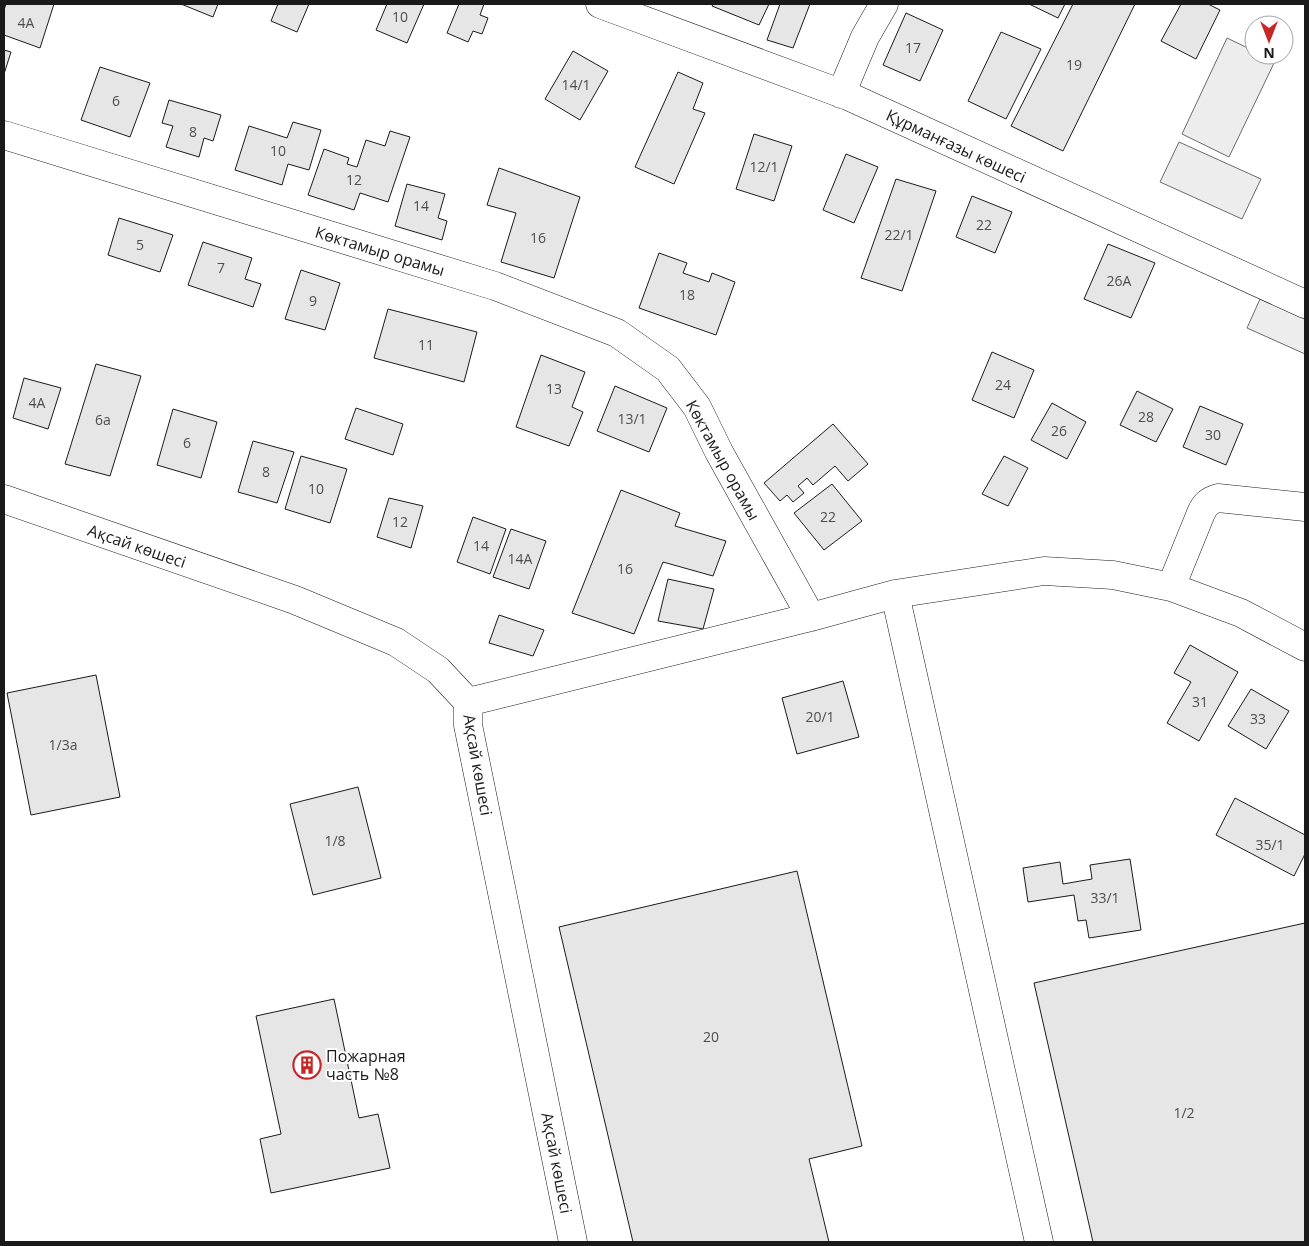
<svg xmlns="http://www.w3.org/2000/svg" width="1309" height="1246" font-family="'Open Sans',sans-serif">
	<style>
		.built { fill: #ededed; stroke: #6a6a6a }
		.building { fill: #e6e6e6; stroke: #1a1a1a }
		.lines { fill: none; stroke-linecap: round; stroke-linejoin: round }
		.minor-casing { stroke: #1a1a1a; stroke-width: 29 }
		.minor { stroke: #fff; stroke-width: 28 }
		.labels { text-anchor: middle; stroke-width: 4; stroke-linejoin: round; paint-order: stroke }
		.number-label { font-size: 14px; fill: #4d4d4d }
		.street-label { font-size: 16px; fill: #1a1a1a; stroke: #fff }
		.poi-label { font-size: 16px; fill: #1a1a1a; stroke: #fff; text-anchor: start }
	</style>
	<rect width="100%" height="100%" fill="#fff"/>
	<!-- built -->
	<path class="built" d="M1227,38L1254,51V55H1262L1275,61L1229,157L1182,134Z
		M1179,142L1261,179L1242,219L1160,182Z
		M1260,299L1305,319V354L1247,328Z"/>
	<!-- building -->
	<path class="building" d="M6,4H54L40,48L4,35V10Z
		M181,4H218L213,17Z
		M278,4H309L297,32L271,21Z
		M387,4H424L407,43L376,30Z
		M459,4H484L480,15L488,18L482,34L473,31L468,42L447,33Z
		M713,4H769L759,25L712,6Z
		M780,4H810L793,48L767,40Z
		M1029,4H1065L1058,18Z
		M1073,4H1135L1063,151L1011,126Z
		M1181,4H1208L1220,10L1196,59L1161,41Z
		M906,13L943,30L920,81L883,65Z
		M1001,32L1041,49L1006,119L968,101Z
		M4,50L11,52L4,74Z
		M573,51L608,71L580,120L545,99Z
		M100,67L150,83L130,137L81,120Z
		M678,72L703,83L693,109L705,113L674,184L635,167Z
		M169,100L221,115L213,141L204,138L199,157L166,147L173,126L162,123Z
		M293,122L321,130L309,170L288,164L282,185L235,170L249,126L287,138Z
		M390,131L410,137L388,202L360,193L354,210L308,195L324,149L349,158L347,164L357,167L366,140L385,146Z
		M754,134L792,146L774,201L736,189Z
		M846,154L878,167L854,223L823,210Z
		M499,168L580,197L554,278L501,262L516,213L487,205Z
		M896,179L936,191L902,291L861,278Z
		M407,184L445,194L438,218L447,221L442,240L395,226Z
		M972,196L1012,212L995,253L956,237Z
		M119,218L173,235L160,272L108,255Z
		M203,242L252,258L245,279L261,284L253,307L188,285Z
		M1108,244L1155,263L1131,318L1084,299Z
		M659,253L687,263L683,273L709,282L712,273L735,282L716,335L639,308Z
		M301,270L340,283L325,330L285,319Z
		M388,309L477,332L464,382L374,358Z
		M992,352L1034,370L1014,418L972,400Z
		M541,355L585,372L572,407L583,412L569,446L516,427Z
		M96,364L141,376L110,476L65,464Z
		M24,378L61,388L48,429L13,418Z
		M615,386L667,408L649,452L597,431Z
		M1137,391L1173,409L1156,442L1120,425Z
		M1052,403L1086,422L1067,459L1031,440Z
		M1200,406L1243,424L1226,465L1183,447Z
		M356,408L403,424L393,455L345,439Z
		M173,409L217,422L201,478L157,465Z
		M833,424L868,464L848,481L835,466L813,485L807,478L798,486L804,493L793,502L787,495L780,501L764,483Z
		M253,441L294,452L277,503L238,492Z
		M301,456L347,469L330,523L285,509Z
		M1004,456L1028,468L1008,506L982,494Z
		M832,484L862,521L824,550L794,513Z
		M621,490L680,513L675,526L726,541L713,576L663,562L634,634L572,613Z
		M389,498L423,506L411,548L377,537Z
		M473,517L506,529L490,574L457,562Z
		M511,529L546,541L529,589L493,577Z
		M668,579L714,589L703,629L658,621Z
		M499,615L544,630L533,656L489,643Z
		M1190,645L1238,672L1199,741L1167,723L1191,682L1174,673Z
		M96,675L120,797L31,815L7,693Z
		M843,681L859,737L797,754L782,698Z
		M1251,689L1289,711L1266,749L1228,726Z
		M358,787L381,878L313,895L290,804Z
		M1235,798L1305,835V854L1294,876L1216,835Z
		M1130,859L1141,930L1089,938L1086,920L1078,921L1074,895L1028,902L1023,868L1060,862L1063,884L1092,879L1090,865Z
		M797,871L862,1146L809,1159L829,1242H633L559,927Z
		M1305,923V1242H1093L1034,983Z
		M334,999L359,1118L378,1114L390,1168L271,1193L260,1139L281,1134L256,1016Z"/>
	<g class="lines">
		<!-- minor casing -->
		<g class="minor-casing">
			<path id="minor" d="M600,4L848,96L1305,304
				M841,94L865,37L884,4
				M4,135L495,286L617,333L668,369L697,407L719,452L811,617
				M4,499L295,600L396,642L438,670L468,702V725L573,1242
				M1171,587L1201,513C1205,504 1209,501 1218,498L1305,507
				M895,594L1039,1242
				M468,702L811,617L895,594L1044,571L1113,575L1171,587L1241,613L1305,647"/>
		</g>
		<!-- minor -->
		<use href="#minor" class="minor"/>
	</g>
	<!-- icons -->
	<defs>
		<g id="building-ring" transform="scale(1.4375)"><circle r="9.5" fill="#fff" stroke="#c62828" stroke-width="1.5"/><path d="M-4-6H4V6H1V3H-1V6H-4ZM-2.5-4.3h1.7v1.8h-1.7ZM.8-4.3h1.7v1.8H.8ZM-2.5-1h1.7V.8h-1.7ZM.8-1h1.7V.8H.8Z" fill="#c62828"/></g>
	</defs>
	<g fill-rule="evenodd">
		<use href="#building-ring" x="307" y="1065"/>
	</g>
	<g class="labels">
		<!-- number labels -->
		<g class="number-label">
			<text x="400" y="22">10</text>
			<text x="26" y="28">4А</text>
			<text x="913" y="53">17</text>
			<text x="1074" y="70">19</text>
			<text x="576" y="90">14/1</text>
			<text x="116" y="106">6</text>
			<text x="193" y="137">8</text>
			<text x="278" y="156">10</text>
			<text x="764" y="172">12/1</text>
			<text x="354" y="185">12</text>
			<text x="421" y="211">14</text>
			<text x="984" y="230">22</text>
			<text x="899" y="240">22/1</text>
			<text x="538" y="243">16</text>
			<text x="140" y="250">5</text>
			<text x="221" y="273">7</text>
			<text x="1119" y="286">26А</text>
			<text x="687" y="300">18</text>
			<text x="313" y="306">9</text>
			<text x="426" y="350">11</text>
			<text x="1003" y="390">24</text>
			<text x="554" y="394">13</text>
			<text x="37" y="408">4А</text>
			<text x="1146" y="422">28</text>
			<text x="632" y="424">13/1</text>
			<text x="103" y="425">6а</text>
			<text x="1059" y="436">26</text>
			<text x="1213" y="440">30</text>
			<text x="187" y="448">6</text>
			<text x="266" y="477">8</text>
			<text x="316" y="494">10</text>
			<text x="828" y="522">22</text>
			<text x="400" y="527">12</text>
			<text x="481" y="551">14</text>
			<text x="520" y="564">14А</text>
			<text x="625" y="574">16</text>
			<text x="1200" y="707">31</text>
			<text x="820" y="722">20/1</text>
			<text x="1258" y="724">33</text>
			<text x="63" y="750">1/3а</text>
			<text x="335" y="846">1/8</text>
			<text x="1270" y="850">35/1</text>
			<text x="1105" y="903">33/1</text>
			<text x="711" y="1042">20</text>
			<text x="1184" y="1118">1/2</text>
		</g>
		<!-- street labels -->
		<g class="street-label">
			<text transform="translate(956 146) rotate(25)" y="6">Құрманғазы көшесі</text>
			<text transform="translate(380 251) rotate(17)" y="6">Көктамыр орамы</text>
			<text transform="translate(723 460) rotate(61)" y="6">Көктамыр орамы</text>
			<text transform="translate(137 546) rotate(19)" y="6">Ақсай көшесі</text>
			<text transform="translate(478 765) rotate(80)" y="6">Ақсай көшесі</text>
			<text transform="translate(557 1163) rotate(79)" y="6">Ақсай көшесі</text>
		</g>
		<!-- poi labels -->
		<g class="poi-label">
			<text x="326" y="1062">Пожарная<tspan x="326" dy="18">часть №8</tspan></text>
		</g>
	</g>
	<!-- border -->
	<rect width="1309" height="1246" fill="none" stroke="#1a1a1a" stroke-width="10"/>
	<!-- north arrow -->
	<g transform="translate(1269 40) rotate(180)"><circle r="24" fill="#ffffff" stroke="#a3a3a3"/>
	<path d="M0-4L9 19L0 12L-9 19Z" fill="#c62828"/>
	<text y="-8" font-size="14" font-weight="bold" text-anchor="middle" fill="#1a1a1a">N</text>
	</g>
</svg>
